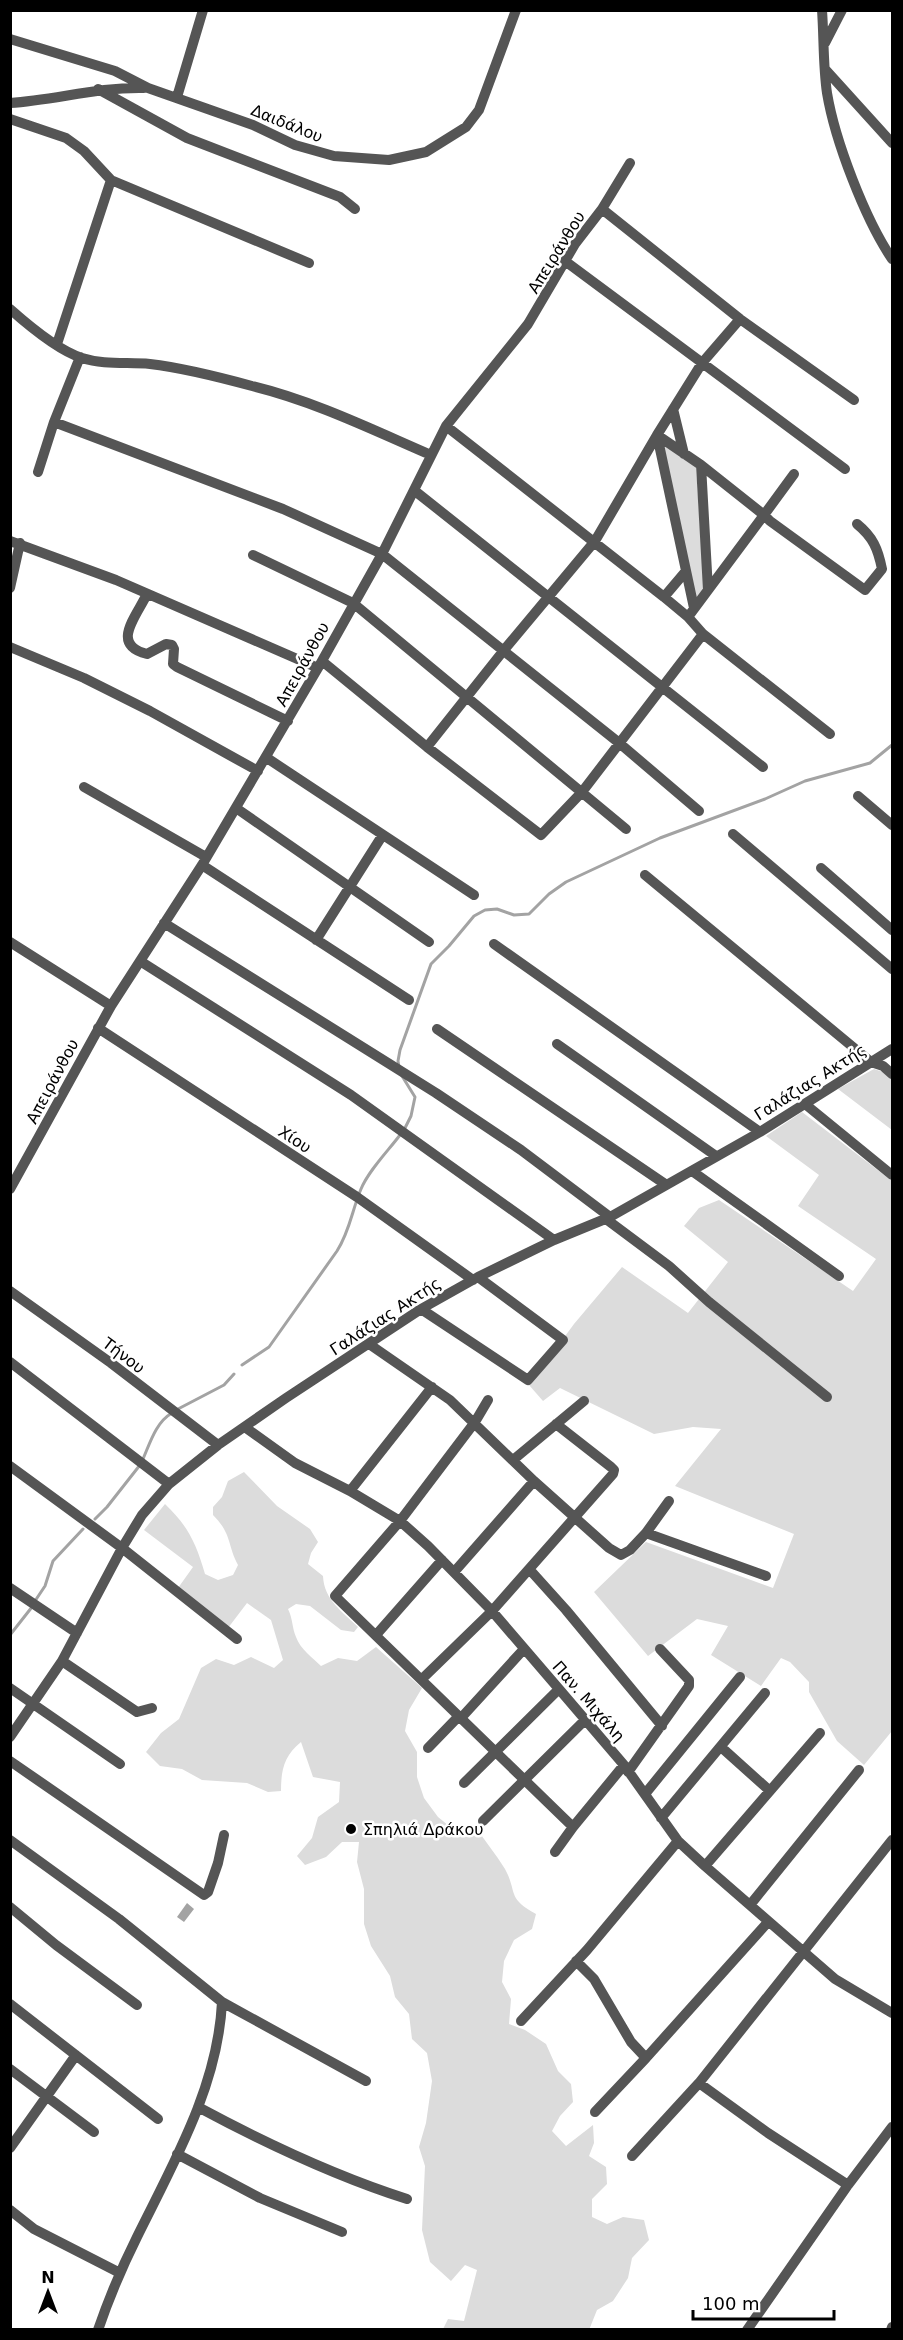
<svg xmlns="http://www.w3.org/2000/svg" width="903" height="2340" font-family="'DejaVu Sans',sans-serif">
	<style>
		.green { fill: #dcdcdc }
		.water { fill: #a3a3a3 }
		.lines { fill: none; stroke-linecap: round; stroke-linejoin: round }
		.stream { stroke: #a3a3a3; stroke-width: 3 }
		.minor { stroke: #555; stroke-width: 10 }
		.poi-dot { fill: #000; stroke: #fff; stroke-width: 2 }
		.labels { text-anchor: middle; stroke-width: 5; stroke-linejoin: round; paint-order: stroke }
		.street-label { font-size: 16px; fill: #000; stroke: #fff }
		.poi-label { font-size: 16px; fill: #000; stroke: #fff; text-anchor: start }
	</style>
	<rect width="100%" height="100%" fill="#fff"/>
	<!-- green -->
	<path class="green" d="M663,443L696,467L704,588L696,599Z
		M874,1069L883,1072L892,1080V1130L838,1089Z
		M802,1112L892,1181V1731L864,1765L837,1741L809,1692V1682L790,1662L781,1658L761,1686L711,1655L728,1626L697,1619L648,1656L594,1592L646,1542L773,1588L794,1534L675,1486L721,1429L693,1427L654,1434L560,1388L543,1401L529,1385L574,1324L622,1267L688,1313L728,1262L684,1226L699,1208L719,1200L853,1291L876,1259L798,1206L819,1175L766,1136Z
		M244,1472L277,1506L310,1529L318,1542L311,1553L308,1564L323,1576C324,1600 342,1611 358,1627L354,1632L341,1630L310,1606L296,1604L288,1609C293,1619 292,1628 296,1637C300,1649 313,1658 321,1666L338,1658L357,1661L376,1647L422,1688L409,1710L405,1731L417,1752V1777L424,1798L438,1817L454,1830L475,1826C484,1840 496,1854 505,1869C518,1893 506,1897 536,1914L532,1929L514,1940L504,1961L502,1982L511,1999L509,2024L525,2030L546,2044L558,2071L571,2084L573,2102L560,2116L552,2131L566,2146L593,2125L594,2143L589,2156L606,2167L607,2184L592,2199V2217L607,2224L623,2217L644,2220L649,2240L632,2258L628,2278L613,2301L597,2310L589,2330L443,2329L448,2319L464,2321L477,2270L465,2265L451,2281L430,2262L422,2230L425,2166L419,2147L426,2123L432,2081L427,2053L412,2039L409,2014L395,1997L390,1976L371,1946L364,1924V1889L357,1862L359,1842H342L326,1857L305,1865L297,1856L312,1838L318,1817L339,1802L340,1782L313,1777L301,1742C284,1756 281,1770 281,1791L268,1792L247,1783L202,1780L182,1769L160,1766L146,1752L161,1733L179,1719L201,1668L216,1659L234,1665L251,1657L274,1668L283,1660L271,1620L247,1603L228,1628L178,1588L193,1567L144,1530L165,1504C188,1526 196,1543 205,1574L218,1580L233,1575L238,1565C227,1544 232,1534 213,1515V1507L222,1497L228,1481Z"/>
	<!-- water -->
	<path class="water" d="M187,1903L194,1909L184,1922L177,1917Z"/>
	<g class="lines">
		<!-- stream -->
		<path class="stream" d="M399,1067L398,1061L400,1050L431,964L449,946L474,916L485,910L497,909L514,915L529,914L549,894L566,882L660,838L765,799L805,781L870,763L892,745
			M402,1076L415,1097L411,1116L404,1130
			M242,1365L269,1347L337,1251C350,1231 352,1210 361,1189C369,1170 388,1151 400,1135
			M178,1409L224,1385L234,1374
			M143,1459C150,1443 156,1422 172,1413
			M95,1519L107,1507L140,1465
			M35,1601L45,1586L53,1561L83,1529
			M10,1635L32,1607"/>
		<!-- minor -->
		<path class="minor" d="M822,10C824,38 823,66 827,93C835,141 865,219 892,259
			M10,39L115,71L148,88L253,125L295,145L334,156L389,160L426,152L466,127L479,110L516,10
			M825,43L842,10
			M825,69L892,143
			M98,89L187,138L340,197L355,209
			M177,97L203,10
			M10,103C56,100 97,87 144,88
			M10,119L66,138L84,151L111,180L309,263
			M602,209L740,319L854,400
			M565,261L845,469
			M10,309C28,325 60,351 82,358C104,365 127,362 150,364C184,368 219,377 252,386C314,401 373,430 431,455
			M57,344L111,180
			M673,409L684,454
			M54,422L283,509L382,554L618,742L699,811
			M701,465L708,590
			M38,472L54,422L80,357
			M794,474L764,515L770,521L865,590L882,569C878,549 873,537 857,524
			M415,491L763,767
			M10,541L116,580L318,668
			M253,555L353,603L626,829
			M10,588L20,543
			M147,594C136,617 110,645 147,654L166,644L172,645L174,649L173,664L177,667L288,721
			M664,597L686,571
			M694,608L657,435L702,363L740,319
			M703,634L830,734
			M10,647L84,678L150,711L258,771
			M322,661L427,747L541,835L582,792L703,634L688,617L664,597L446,426
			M427,747L504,650L595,541L657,435L701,465L764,515L688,617
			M267,758L474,895
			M84,787L206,857
			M858,796L892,825
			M236,808L429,942
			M733,834L892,969
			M202,865L409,1000
			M821,868L892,930
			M645,875L871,1062L883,1066L892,1074
			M164,923L436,1093L521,1150L610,1217
			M316,940L382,836
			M10,942L111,1006
			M494,944L760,1132
			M140,961L351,1095L554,1240
			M98,1028L357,1197L473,1280
			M437,1029L665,1184
			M557,1044L716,1156
			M805,1104L892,1175
			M692,1171L839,1276
			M10,1189L111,1006L202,865L318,668L382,554L446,426L528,324L575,244L602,209L630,163
			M606,1219L669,1266L709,1302L827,1397
			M10,1291L111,1363L218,1445
			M421,1309L528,1380L563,1340L478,1277
			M369,1344L450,1400L534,1481L609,1548L621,1555L630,1550L646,1533L766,1576
			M10,1362L169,1484
			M488,1400L475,1422L400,1521L335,1596L573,1827L624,1765
			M246,1428L295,1463L350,1491L400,1521L428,1546L492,1611L559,1689L624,1765L678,1841L705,1866L835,1979L892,2013
			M513,1460L584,1401
			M10,1466L122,1548L237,1639
			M350,1491L432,1387
			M646,1533L669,1501
			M530,1570L566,1610L662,1726
			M455,1571L534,1481
			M10,1588L77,1633
			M376,1635L442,1560
			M62,1661L137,1712L152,1708
			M422,1679L492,1611L613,1474L614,1470L611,1467L556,1424
			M10,1688L120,1764
			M461,1718L524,1649
			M10,1737L62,1661L122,1548L142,1515L169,1484L218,1445L286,1398L421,1309L478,1277L554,1240L610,1217L760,1132L892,1049
			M721,1747L770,1791
			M428,1748L459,1716
			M10,1761L204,1895L208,1892L218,1863L224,1835
			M628,1772L689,1686V1680L660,1649
			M464,1783L559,1689
			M645,1794L740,1677
			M661,1818L765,1693
			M483,1821L585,1720
			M10,1840L119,1919L222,2002C218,2086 174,2162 137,2237C122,2267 109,2298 98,2330
			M555,1852L573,1827
			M705,1866L820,1733
			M750,1905L859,1770
			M10,1907L56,1945L137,2005
			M576,1961L594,1979L631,2042L646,2058
			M222,2002L366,2081
			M10,2004L158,2119
			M521,2021L587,1950L678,1841
			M10,2069L94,2132
			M699,2083L768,2133L848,2185
			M198,2107C265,2143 335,2176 407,2199
			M595,2112L646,2058L768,1922
			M10,2148L76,2055
			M177,2154L260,2198L342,2232
			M632,2156L699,2083L892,1840
			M10,2210L34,2229L120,2273
			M747,2330L848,2185L892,2127
			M891,2330L892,2327"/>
	</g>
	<!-- markers -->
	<circle class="poi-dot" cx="351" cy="1829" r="6"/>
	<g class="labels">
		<!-- street labels -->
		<g class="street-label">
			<text transform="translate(287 123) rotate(22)" y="6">Δαιδάλου</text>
			<text transform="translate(556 252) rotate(-58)" y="6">Απειράνθου</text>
			<text transform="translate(302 664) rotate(-61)" y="6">Απειράνθου</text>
			<text transform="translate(52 1081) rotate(-62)" y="6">Απειράνθου</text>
			<text transform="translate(810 1082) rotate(-32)" y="6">Γαλάζιας Ακτής</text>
			<text transform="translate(295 1139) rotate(33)" y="6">Χίου</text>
			<text transform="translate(385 1316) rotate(-33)" y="6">Γαλάζιας Ακτής</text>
			<text transform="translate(124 1355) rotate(37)" y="6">Τήνου</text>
			<text transform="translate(589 1701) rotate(49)" y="6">Παν. Μιχάλη</text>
		</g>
		<!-- poi labels -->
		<g class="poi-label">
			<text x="363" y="1835">Σπηλιά Δράκου</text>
		</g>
	</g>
	<!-- border -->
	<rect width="903" height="2340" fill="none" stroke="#000000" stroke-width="24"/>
	<!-- north arrow -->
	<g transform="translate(48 2292)" stroke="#ffffff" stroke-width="4.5" paint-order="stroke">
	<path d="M0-4.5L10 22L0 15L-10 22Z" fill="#000000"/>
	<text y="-9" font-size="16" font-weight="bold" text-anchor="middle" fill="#000000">N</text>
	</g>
	<!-- scale -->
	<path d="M693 2310v9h141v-9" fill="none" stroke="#000000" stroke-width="3"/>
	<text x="702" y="2310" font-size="18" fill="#000000" stroke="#ffffff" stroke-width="4.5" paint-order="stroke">100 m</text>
</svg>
